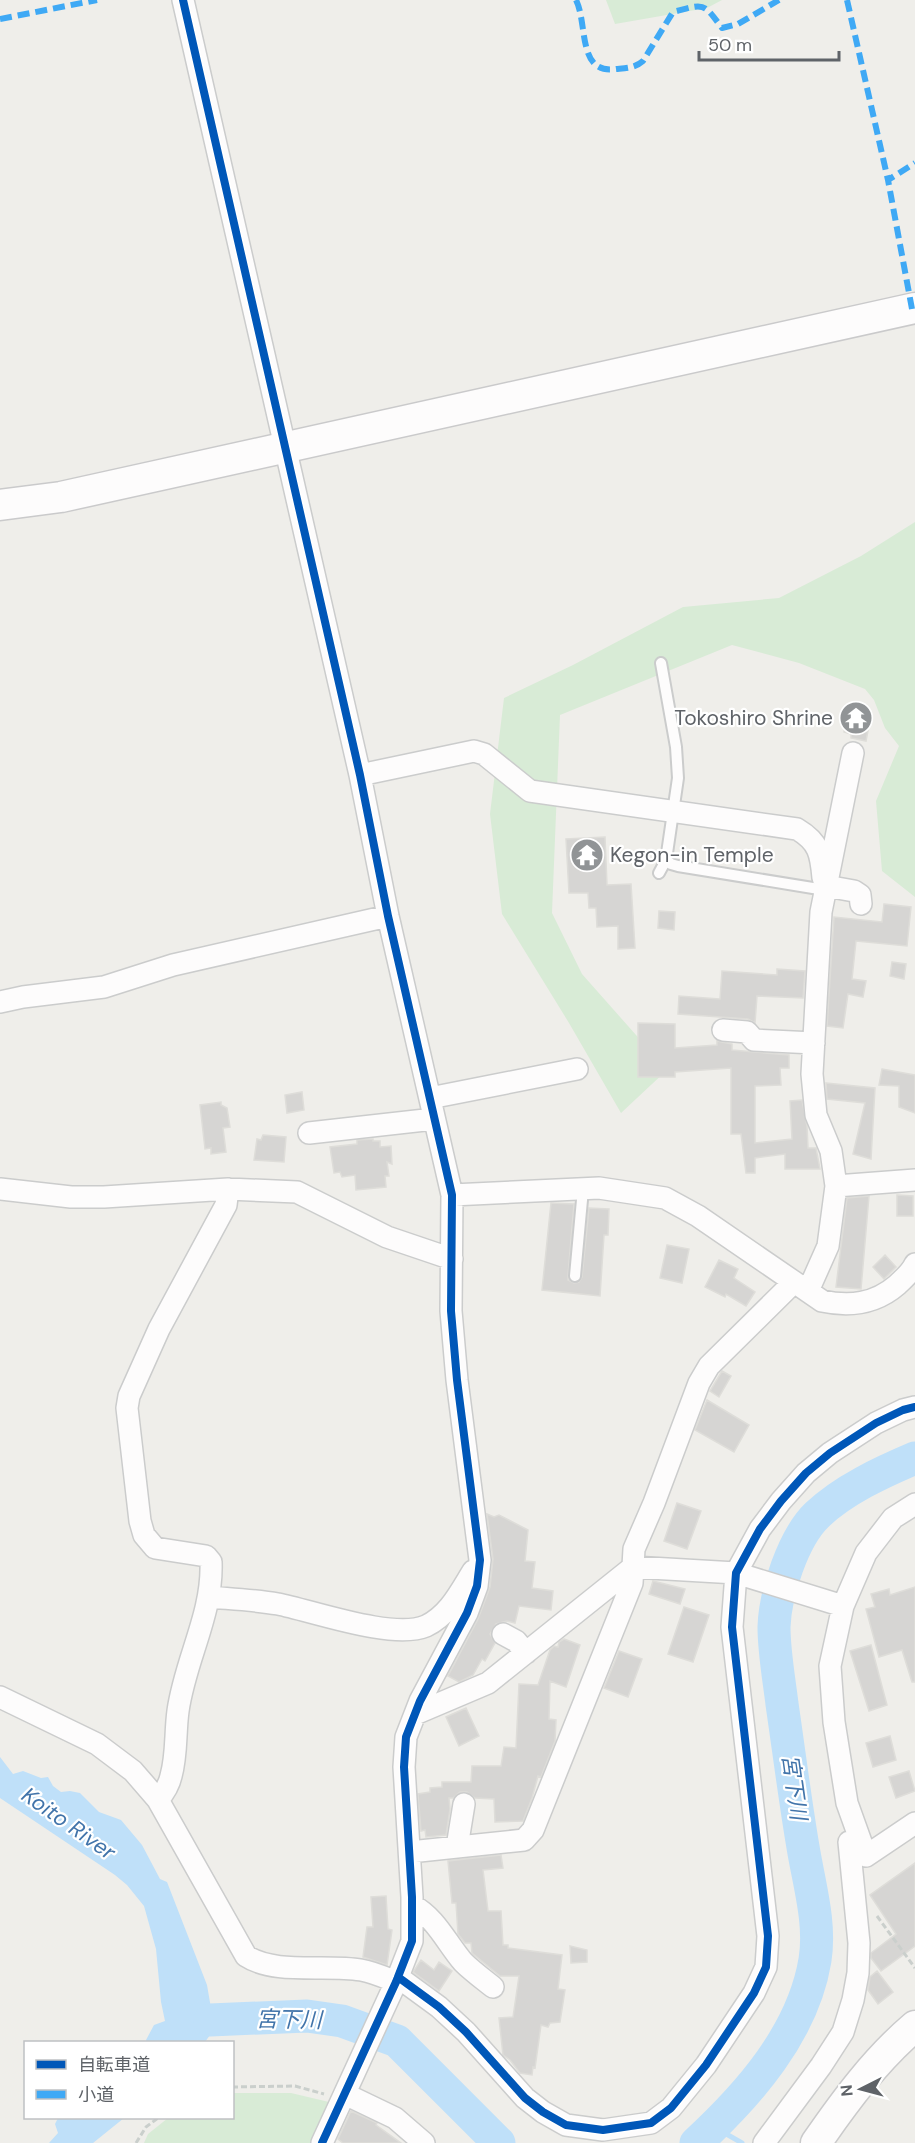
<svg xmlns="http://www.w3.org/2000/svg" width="915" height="2143" font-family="'DM Sans','Noto Sans JP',sans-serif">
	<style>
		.green { fill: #d8ebd6 }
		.water { fill: #bfe0f9 }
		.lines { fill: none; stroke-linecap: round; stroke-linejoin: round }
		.stream { stroke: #bfe0f9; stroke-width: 5 }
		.river { stroke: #bfe0f9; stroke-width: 33 }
		.building { fill: #d6d5d3; stroke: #deddd9; stroke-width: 1.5 }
		.lane-casing { stroke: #cbcccc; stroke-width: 14 }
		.street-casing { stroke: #cbcccc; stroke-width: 24 }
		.secondary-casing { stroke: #cacacb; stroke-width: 33 }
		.path { stroke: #cacfcc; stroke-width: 3; stroke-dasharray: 6 3; stroke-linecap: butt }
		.lane { stroke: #fdfcfc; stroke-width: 10 }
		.street { stroke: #fdfcfc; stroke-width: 21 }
		.secondary { stroke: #fdfcfc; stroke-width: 30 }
		.quiet { stroke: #3fa9f5; stroke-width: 6; stroke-dasharray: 12 6; stroke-linecap: butt }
		.cycleway-casing { stroke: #fff; stroke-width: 11 }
		.cycleway { stroke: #0057b8; stroke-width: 8 }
		.labels { text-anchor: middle; stroke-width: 4.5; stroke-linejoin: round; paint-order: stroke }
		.poi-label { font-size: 21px; fill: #5f6368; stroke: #fff; text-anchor: end }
		.water-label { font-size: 22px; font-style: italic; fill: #4174aa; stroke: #fff }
	</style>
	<rect width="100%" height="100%" fill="#efeeea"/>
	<!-- green -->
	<path class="green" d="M606,0H722L707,8L615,24Z
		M915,522V897L882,871L876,801L899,746L885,728L874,700L865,689L799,663L732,645L560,715L552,913L582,974L667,1070L621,1113L569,1023L502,914L490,814L504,698L573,665L683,607L779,598L861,556Z
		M233,2093H291L329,2102L316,2135L310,2143H144L148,2134L168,2118H232Z"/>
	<!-- water -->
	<path class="water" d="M0,1757L13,1774L23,1771L41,1778L48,1777L53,1786L61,1792L70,1791L80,1793L99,1812L121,1820L142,1845L160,1879L167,1882L207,1985L212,2014L225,2017L245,2013L249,2015H256C245,2032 229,2031 213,2024L210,2035L205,2042H147L146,2040L154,2025L165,2021L161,2002L156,1949L144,1906L127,1885L115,1875L0,1798Z
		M58,2118H124L93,2143H49L58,2133L55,2124Z"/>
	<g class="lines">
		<!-- stream -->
		<path class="stream" d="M714,2127L742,2143"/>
		<!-- river -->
		<path class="river" d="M210,2020L307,2016L342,2021L397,2041L499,2143
			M696,2143C749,2094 803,2033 815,1960C821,1923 809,1884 803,1847C795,1800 789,1752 782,1704C779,1679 774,1652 774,1627C775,1594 793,1538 817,1515C843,1490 882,1472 915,1458"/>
	</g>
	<!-- building -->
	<path class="building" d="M847,715L870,720L866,741L851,738V734L844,732Z
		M605,837L607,885L631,884L635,948L618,949V926L597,927L596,908H589L588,893H569L566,839Z
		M884,904L911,907L907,946L856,941L852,979L866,981L863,997L848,994L843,1028L827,1026L834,917L882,922Z
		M659,911L675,912L674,930L658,928Z
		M892,962L906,964L904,979L890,976Z
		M777,969L805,971L803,998L757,996L755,1023L748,1019L678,1014L679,996L720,999L722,971L777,975Z
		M638,1023L675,1024V1048L717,1045V1041L732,1044V1050L789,1055V1068H780L781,1085L755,1086V1143L792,1139L790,1101L802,1100L807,1126L808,1148H816L820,1169H785V1154L755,1158V1173H746L741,1134H731V1068L675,1072V1077H638Z
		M882,1069L915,1075V1113L899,1107V1086L879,1085Z
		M826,1083L875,1088L871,1159L853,1154L865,1103L827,1099Z
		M302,1092L304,1110L287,1113L285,1095Z
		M221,1102V1105L227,1108L230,1127L223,1128L226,1152L211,1154V1148L205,1149L200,1105Z
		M263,1135L286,1137L284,1162L254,1160L257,1139L261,1140Z
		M373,1139V1141H380V1147L391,1146L392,1164L387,1162L389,1176H385L386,1187L356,1190L355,1175L342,1177L340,1172L334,1173L330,1147L357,1144V1140Z
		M897,1195L913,1196V1216H897Z
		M869,1196L861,1289L836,1287L847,1198Z
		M551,1203L574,1204L568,1275V1280L574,1283L579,1282L582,1277L589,1208L609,1209L608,1235H604L600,1296L542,1290Z
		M667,1245L689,1249L682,1283L660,1278Z
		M885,1255L896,1267L884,1279L873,1267Z
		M719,1260L738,1269L734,1278L755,1292L746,1306L726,1294L725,1297L705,1287Z
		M722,1371L731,1376L719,1397L710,1391Z
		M707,1400L749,1425L734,1452L695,1430Z
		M677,1503L701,1511L687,1549L664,1541Z
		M487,1514L494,1517L499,1515L528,1530L525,1561L535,1562L532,1588L553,1591L551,1610L519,1606L515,1623L507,1621L496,1624L490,1634L495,1643L485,1661L482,1659L473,1675L459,1682L448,1676L478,1619L490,1587L493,1559Z
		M653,1581L685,1589L680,1604L649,1594Z
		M915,1587V1682H912L902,1650L879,1657L866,1609L875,1607L871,1594L889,1589L890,1595Z
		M684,1607L709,1615L693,1662L668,1654Z
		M564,1639L580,1645L566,1687L550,1681L549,1719L556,1720L555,1741L541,1777L538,1776L532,1798L523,1821L495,1822L494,1799L475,1798L467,1792H460L453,1798H449L450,1809L446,1835L426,1837L425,1830L421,1831L418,1794L430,1792V1788L442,1787V1782H471L472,1766H501L504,1747L516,1748L519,1684L538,1685L550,1650L554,1646L558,1647L559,1642Z
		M871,1645L887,1705L869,1711L850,1651Z
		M619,1651L642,1659L628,1697L604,1688Z
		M466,1708L479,1736L459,1746L446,1717Z
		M890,1736L896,1760L873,1767L866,1743Z
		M909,1771L915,1791L896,1798L889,1777Z
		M501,1855L503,1868L483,1870L488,1911H501L503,1945H508V1948L562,1955L558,1989L565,1990L560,2022L550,2023L548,2027L541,2025L535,2068L533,2067L532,2075L520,2073L510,2060L503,2055L499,2018L513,2017L519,1976H500L472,1953L471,1943H465L458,1934L456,1903H452L448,1861Z
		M915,1863V1946L881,1971L871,1958V1953L896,1934L870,1895Z
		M386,1896L388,1929L392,1930L387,1965L363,1957L367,1927H373L371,1897Z
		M570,1946L587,1950V1962L571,1963Z
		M421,1960L434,1970L439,1962L452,1971L439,1991L413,1972Z
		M877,1971L893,1992L878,2004L868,1990L870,1977Z
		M351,2111L377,2123L376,2125L401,2143H343L338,2139Z"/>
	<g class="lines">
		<!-- lane casing -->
		<g class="lane-casing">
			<path id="lane" d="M666,860L671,864L678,866L825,890
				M659,873L666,860L678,778L676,747L661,663
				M575,1276L583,1189"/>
		</g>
		<!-- street casing -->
		<g class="street-casing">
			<path id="street" d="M183,0L360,775L388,916L452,1195L451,1311L457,1380L480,1560L477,1586L467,1613L420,1701L406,1737L404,1767L412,1897V1941L396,1982L322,2143
				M360,775L474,751L484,754L530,791L797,829C819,842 821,854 823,878
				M826,886L854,891L860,895L861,904
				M0,1002L23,997L104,987L173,965L388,916
				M723,1030L747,1032L754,1040L814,1043
				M430,1098L577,1069
				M309,1133L434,1119
				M836,1186L915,1180
				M0,1189L71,1197H104L228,1189L297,1192L387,1237L452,1259
				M452,1195L599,1188L665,1198L698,1216L822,1301C850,1307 875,1304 897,1285C904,1278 911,1273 915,1264
				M808,1291L828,1246L836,1186L831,1151L816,1115L812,1074L821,912L853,753
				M915,1504L893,1518L866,1553L843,1606L830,1666L834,1722L847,1803L866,1856L915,1823
				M209,1597C232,1599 255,1600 278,1604C313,1611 393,1640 426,1626C449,1615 460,1592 473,1571
				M503,1634L516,1641L526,1653
				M0,1697L97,1744L133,1771L158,1800L246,1956C275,1975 326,1964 361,1970C373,1972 384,1977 396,1982
				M415,1714L488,1683L633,1567L736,1573L843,1606
				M158,1800C164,1793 169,1785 171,1776C177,1755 175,1733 178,1711C185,1660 213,1614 211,1562L206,1556L155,1548L144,1535L140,1521L127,1408L129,1396L159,1329L226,1205L228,1189
				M457,1847L464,1804
				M410,1852L524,1840L533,1830L632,1583L634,1549L654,1503L699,1383L709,1366L794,1282
				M412,1905C436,1918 446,1942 463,1962C472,1971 483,1979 493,1987
				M398,1977L439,2007L466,2032L525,2098L543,2112L566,2125L603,2130L651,2123L671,2108L706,2065L754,1993L766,1967L768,1936L732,1627L736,1573L760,1529L781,1501L806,1473L830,1453L876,1423L903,1410L915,1407
				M345,2094L395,2118L424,2143
				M764,2143L821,2066L843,2032L853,2000L858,1973L859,1943L849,1842"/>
		</g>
		<!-- secondary casing -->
		<g class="secondary-casing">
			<path id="secondary" d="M0,505L61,497L915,308
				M816,2143C845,2101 876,2059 915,2026"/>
		</g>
		<!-- path -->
		<path class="path" d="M877,1916L915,1968
			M232,2087L295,2086L324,2094
			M136,2143L146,2127L158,2118"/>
		<!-- lane -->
		<use href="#lane" class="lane"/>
		<!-- street -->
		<use href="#street" class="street"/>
		<!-- secondary -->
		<use href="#secondary" class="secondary"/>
		<!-- quiet -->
		<path class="quiet" d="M576,0C588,24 577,75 616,69C626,68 635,68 643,61L673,12C705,4 702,1 722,28L738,24L779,0
			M847,0L888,180
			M0,19L97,0
			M912,309L888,180L915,163"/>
		<!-- cycleway casing -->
		<g class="cycleway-casing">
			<path id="cycleway" d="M183,0L360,775L388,916L452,1195L451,1311L457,1380L480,1560L477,1586L467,1613L420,1701L406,1737L404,1767L412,1897V1941L396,1982L322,2143
				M398,1977L439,2007L466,2032L525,2098L543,2112L566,2125L603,2130L651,2123L671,2108L706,2065L754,1993L766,1967L768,1936L732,1627L736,1573L760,1529L781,1501L806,1473L830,1453L876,1423L903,1410L915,1407"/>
		</g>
		<!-- cycleway -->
		<use href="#cycleway" class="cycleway"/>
	</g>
	<!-- icons -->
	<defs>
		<g id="temple-disc" transform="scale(1.725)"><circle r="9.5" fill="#919496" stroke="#fff"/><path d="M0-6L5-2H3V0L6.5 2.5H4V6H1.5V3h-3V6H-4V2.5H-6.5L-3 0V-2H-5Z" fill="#fff"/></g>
	</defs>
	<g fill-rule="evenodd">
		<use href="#temple-disc" x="856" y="718"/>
		<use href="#temple-disc" x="587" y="855"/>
	</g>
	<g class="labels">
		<!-- poi labels -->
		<g class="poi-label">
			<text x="833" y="725">Tokoshiro Shrine</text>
			<text x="610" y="862" text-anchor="start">Kegon-in Temple</text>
		</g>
		<!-- water labels -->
		<g class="water-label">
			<text transform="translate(795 1787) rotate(82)" y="8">宮下川</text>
			<text transform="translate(69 1823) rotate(35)" y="8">Koito River</text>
			<text transform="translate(289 2019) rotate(1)" y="8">宮下川</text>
		</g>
	</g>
	<!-- legend -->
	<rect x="24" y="2041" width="210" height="78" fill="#ffffff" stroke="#bfc1c3" stroke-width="1.5"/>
	<rect x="36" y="2060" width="30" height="9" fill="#0057b8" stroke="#bfc1c3" stroke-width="1.5"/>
	<text x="78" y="2071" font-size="18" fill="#5f6368">自転車道</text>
	<rect x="36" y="2090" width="30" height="9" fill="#3fa9f5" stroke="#bfc1c3" stroke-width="1.5"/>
	<text x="78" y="2101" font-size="18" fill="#5f6368">小道</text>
	<!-- north arrow -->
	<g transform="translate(861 2089) rotate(264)" stroke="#ffffff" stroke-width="4.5" paint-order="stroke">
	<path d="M0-4.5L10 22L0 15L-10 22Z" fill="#5f6368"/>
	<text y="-9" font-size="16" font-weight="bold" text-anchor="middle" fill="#5f6368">N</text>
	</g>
	<!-- scale -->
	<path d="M699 51v9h140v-9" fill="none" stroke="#5f6368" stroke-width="3"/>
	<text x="708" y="51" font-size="18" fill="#5f6368" stroke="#ffffff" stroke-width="4.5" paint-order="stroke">50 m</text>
</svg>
